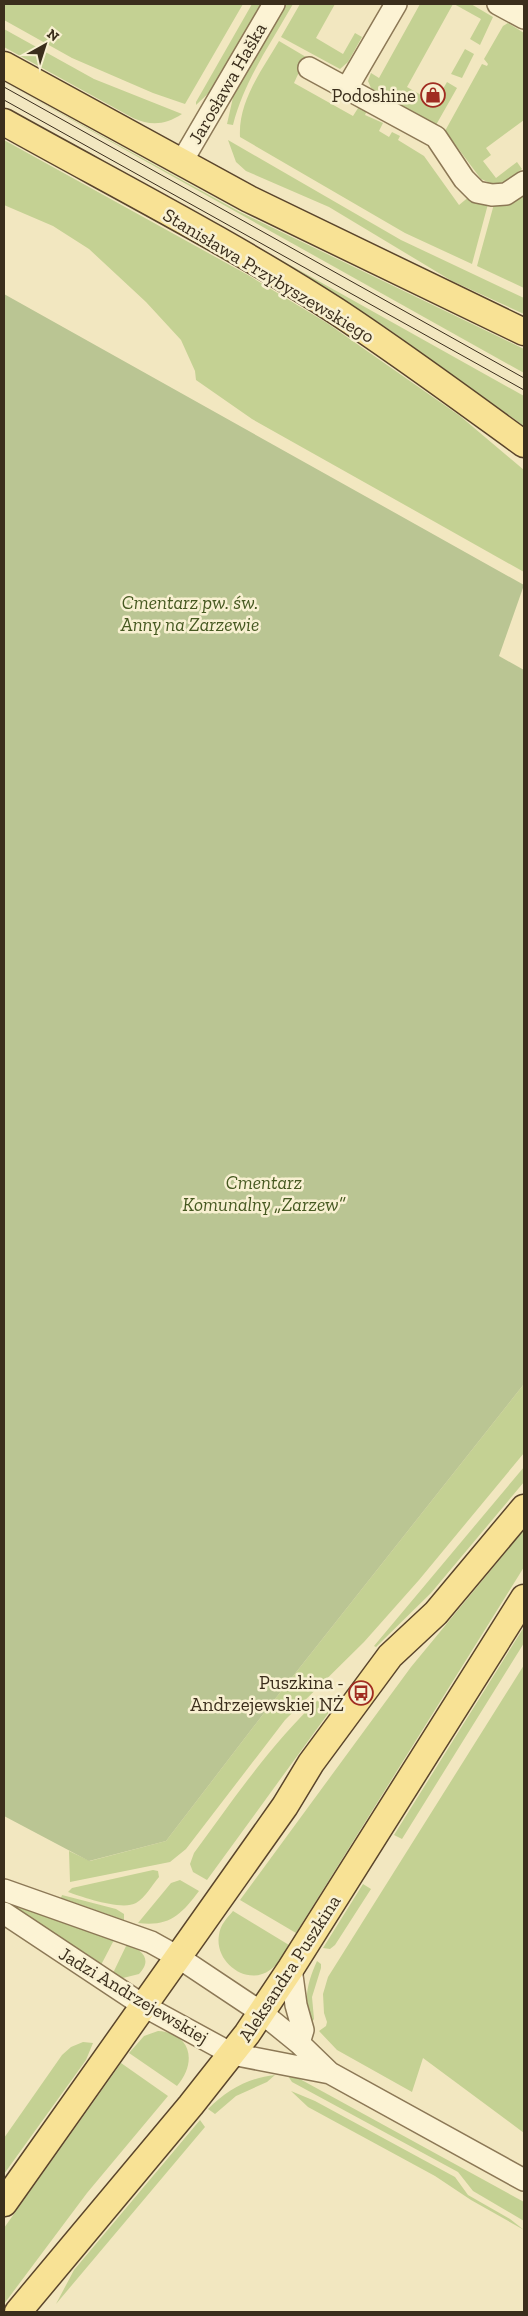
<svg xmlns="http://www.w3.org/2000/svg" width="528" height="2316" font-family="'Zilla Slab',serif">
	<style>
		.green { fill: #c4d193 }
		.cemetery { fill: #bac593 }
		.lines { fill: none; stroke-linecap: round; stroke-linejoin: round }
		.minor-casing { stroke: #8c7856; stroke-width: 24 }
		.major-casing { stroke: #5a452b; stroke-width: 29 }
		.minor { stroke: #fcf3d4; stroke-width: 21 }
		.major { stroke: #f8e295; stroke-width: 26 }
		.tram { stroke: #3b2e1c; stroke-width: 1 }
		.labels { text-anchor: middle; stroke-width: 5; stroke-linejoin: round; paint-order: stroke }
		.street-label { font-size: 19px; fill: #3b2e1c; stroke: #f8f0d1 }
		.poi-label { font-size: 19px; fill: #3b2e1c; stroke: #f8f0d1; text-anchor: end }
		.park-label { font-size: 19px; font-style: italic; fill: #465921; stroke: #f8f0d1 }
	</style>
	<rect width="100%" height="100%" fill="#f2e7c0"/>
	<!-- green -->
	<path class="green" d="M4,4H243L185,104L153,93L72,58L4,20Z
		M252,4H262L214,88L196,105V102Z
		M284,4H293C271,43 244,81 233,125L227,124L234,93Z
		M300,4H335L316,38L343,54L355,33L362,37L348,62L340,69L281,37Z
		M420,4H453L407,87L435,103L447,82L457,88L436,125L376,91L371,88L368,81L371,73L379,78Z
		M454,4H471L493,17L480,45L470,39L481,19Z
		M508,23L524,33V120L486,148L491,155L483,161L496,178L517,162L522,169L507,180L495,185L481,179L445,131L482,64L487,66L488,64L484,59L503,26Z
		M4,29L94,79L182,114C165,125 151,126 133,118L4,47Z
		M279,41L306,57L294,83L353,116L360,105L368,108L365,115L383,123L379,131L389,137L392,132L400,136L398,140L424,156L459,205L470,196L488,204L472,264L405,233L240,137C238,101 262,70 279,41Z
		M465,49L474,54L462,78L451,74Z
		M4,82L240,212L524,349V373Z
		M4,105L524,396V426L387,328L301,272Z
		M4,140L248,275L327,323L460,416L524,470V572L252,419L196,380L195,371L181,340L146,302L89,249L53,226L4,205Z
		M228,140L401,240L524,298V314L452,281L329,207L246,171L236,162Z
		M524,193V288L477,266L494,204Z
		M524,1384V1453L419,1580L364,1642L285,1720L186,1849L170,1862L70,1882L69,1851L90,1861L166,1841L271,1704Z
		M524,1467V1482L431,1593L376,1647L374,1646Z
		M524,1530V1567L296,1933L240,1900L411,1667Z
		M524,1627V1643L402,1839L394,1835Z
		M524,1665V2133L423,2058L412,2092L337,2050L319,2031L326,2026L327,2022L324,2013L323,1994L328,1977Z
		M319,1699L335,1704L207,1880L193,1872L190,1864L194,1853C233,1800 270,1745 319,1699Z
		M153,1870L158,1871L159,1877C152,1885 145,1898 136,1903C122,1911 82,1897 68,1892L72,1888Z
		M180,1880L199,1891C181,1915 169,1927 138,1923L171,1883Z
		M363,1884L371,1889L335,1945L330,1949L323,1948Z
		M62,1895L116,1909L124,1914V1920L61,1898Z
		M6,1901L114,1940L101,1965L6,1903Z
		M233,1911L289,1945C284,1953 279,1964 270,1970C247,1987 214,1962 219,1935C220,1925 227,1918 233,1911Z
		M127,1944C142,1950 153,1959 139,1974L123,1978L113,1973Z
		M317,1961L321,1964V1968L312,1997L314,2019L312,2022C302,2001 308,1981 317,1961Z
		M158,2031C192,2033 197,2063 177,2086L129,2053L144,2036Z
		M83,2042L93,2043L86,2060L4,2174V2138L62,2055L71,2047Z
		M121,2063L168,2096L87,2193L4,2304V2228Z
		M275,2075L267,2082L236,2096L215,2114L208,2109C227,2090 248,2078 275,2075Z
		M288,2076L298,2078L524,2202V2221L473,2191L458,2172L292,2082Z
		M291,2091L315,2101L455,2177L468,2195L510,2219L524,2230L471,2200L435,2176L308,2107Z
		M200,2120L205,2127L56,2304L74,2270Z"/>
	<!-- cemetery -->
	<path class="cemetery" d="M4,294L524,585L499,656L524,670V1384L271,1704L166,1841L89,1861L4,1816Z"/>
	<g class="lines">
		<!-- minor casing -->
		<g class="minor-casing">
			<path id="minor" d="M498,4L524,18
				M309,68L436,137L464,179L477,192L492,195L506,194L524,182
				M347,88L396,4
				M181,163L274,4
				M4,1890L151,1942L178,1957L262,2013L299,2043L330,2073L524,2180
				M4,1913L144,2006L232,2054L330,2073
				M291,1968L296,2005L303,2030L299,2043"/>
		</g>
		<!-- major casing -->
		<g class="major-casing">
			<path id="major" d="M4,65L249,199L524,332
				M4,122C115,184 229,242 336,311C400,353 462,399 524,444
				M4,2203L285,1806L311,1763L390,1656L436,1613L524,1508
				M18,2312L191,2105L247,2034L291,1968L524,1598"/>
		</g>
		<!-- minor -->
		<use href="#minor" class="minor"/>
		<!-- major -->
		<use href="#major" class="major"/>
		<!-- tram -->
		<path class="tram" d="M4,87L524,378
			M4,100L524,390"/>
	</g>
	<!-- icons -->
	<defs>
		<g id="shop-ring" transform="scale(1.25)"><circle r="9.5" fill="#f8f0d1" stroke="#a02c21" stroke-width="1.5"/><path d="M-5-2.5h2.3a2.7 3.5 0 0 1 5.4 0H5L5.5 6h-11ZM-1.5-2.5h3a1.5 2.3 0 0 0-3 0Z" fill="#a02c21"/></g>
		<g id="bus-ring" transform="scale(1.25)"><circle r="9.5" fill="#f8f0d1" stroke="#a02c21" stroke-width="1.5"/><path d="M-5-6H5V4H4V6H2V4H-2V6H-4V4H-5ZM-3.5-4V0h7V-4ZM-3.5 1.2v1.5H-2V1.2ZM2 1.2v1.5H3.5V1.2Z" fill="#a02c21"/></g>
	</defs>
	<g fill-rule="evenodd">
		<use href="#shop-ring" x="433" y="95"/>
		<use href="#bus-ring" x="361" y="1693"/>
	</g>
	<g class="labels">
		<!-- street labels -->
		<g class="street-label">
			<text transform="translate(227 83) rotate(-60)" y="7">Jarosława Haška</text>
			<text transform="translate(269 275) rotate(31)" y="7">Stanisława Przybyszewskiego</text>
			<text transform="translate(289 1968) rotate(-57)" y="7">Aleksandra Puszkina</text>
			<text transform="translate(134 1995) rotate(31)" y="7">Jadzi Andrzejewskiej</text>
		</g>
		<!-- poi labels -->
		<g class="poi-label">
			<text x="416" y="102">Podoshine</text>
			<text x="344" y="1689">Puszkina -<tspan x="344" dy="22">Andrzejewskiej NŻ</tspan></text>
		</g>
		<!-- park labels -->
		<g class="park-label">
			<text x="190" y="609">Cmentarz pw. św.<tspan x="190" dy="22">Anny na Zarzewie</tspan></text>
			<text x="264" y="1189">Cmentarz<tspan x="264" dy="22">Komunalny „Zarzew”</tspan></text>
		</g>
	</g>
	<!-- border -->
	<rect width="528" height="2316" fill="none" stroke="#3b2e1c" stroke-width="10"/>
	<!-- north arrow -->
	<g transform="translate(45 45) rotate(39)" stroke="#f8f0d1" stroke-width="4" paint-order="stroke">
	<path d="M0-4L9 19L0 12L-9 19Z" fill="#3b2e1c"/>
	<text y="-8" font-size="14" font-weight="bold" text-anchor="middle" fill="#3b2e1c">N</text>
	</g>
</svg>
